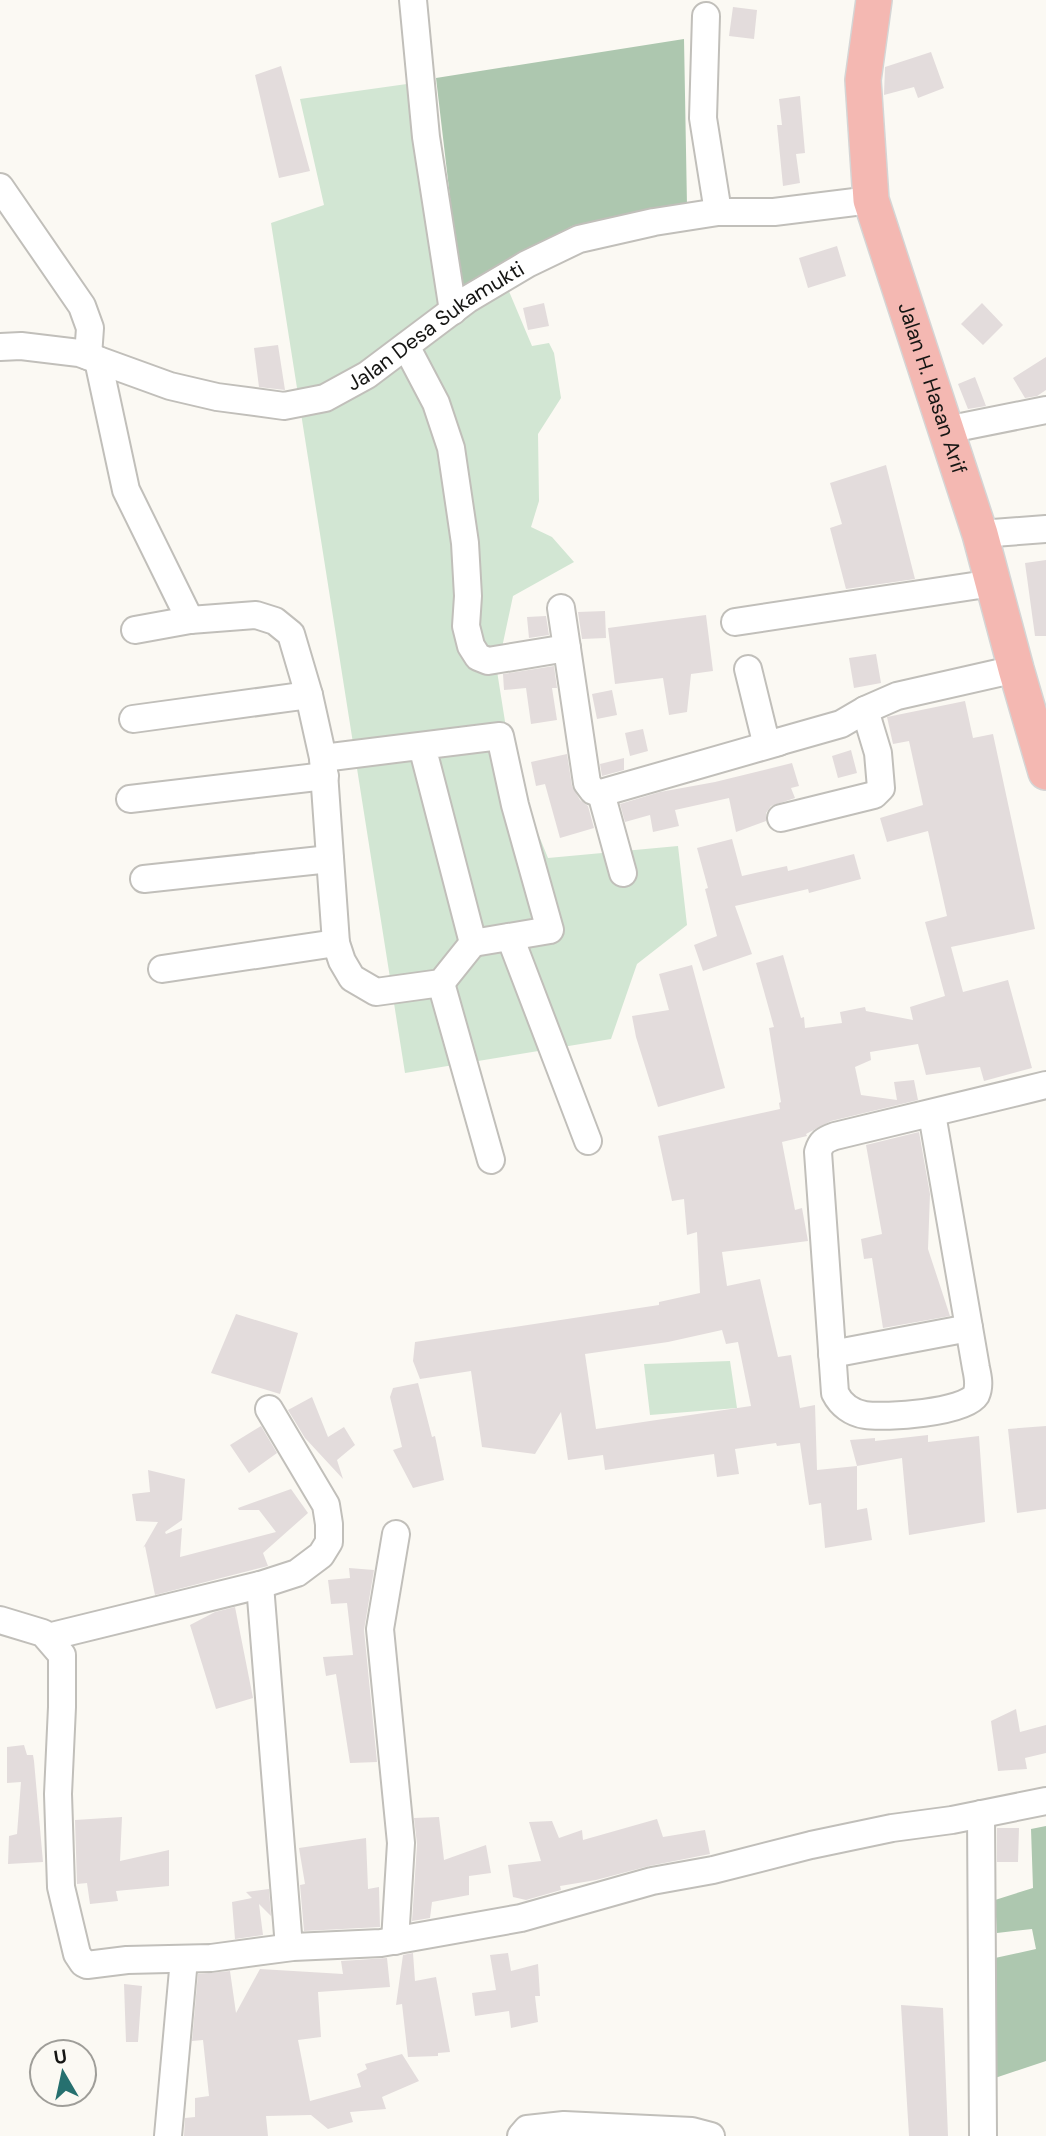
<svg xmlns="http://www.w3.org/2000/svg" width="1046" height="2136" font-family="'DM Sans',sans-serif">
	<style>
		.green { fill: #d2e6d3 }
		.forest { fill: #adc7af }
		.building { fill: #e3dcdc; fill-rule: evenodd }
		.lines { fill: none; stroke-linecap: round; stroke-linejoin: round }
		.minor-casing { stroke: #c1bfba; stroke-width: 30 }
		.major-casing { stroke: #d5d5d5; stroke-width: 38 }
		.minor { stroke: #fff; stroke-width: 26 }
		.major { stroke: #f4b8b2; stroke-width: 35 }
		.labels { text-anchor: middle; stroke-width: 6; stroke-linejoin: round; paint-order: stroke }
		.street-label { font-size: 21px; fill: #151513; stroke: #fbf9f3 }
	</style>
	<rect width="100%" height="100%" fill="#fbf9f3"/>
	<!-- green -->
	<path class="green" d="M414,83L457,322L508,289L532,346L549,343L554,353L561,398L538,434L539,501L531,527L552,537L574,562L513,596L497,671L513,772L548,858L678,846L687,925L637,964L611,1039L405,1073L271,223L324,205L300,99Z
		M730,1361L737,1408L650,1415L644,1364Z"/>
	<!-- forest -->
	<path class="forest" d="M684,39L687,206L572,226L461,291L436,78Z
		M1046,1826V2061L992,2079L995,1958L1036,1949L1032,1929L997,1933L995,1900L1033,1888L1031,1829Z"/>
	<!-- building -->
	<path class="building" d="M733,7L757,10L754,39L729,36Z
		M931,52L944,88L918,98L914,87L884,95L885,67Z
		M281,66L310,171L279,178L255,75Z
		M800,96L805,153L796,154L800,183L783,186L777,125H782L779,99Z
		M837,246L846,276L808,288L799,258Z
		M544,303L549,326L528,330L523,308Z
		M982,303L1003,325L983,345L961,324Z
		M278,345L285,390L259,387L254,348Z
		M1046,357V390L1037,396L1025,398L1013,378Z
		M975,377L986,406L968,409L958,384Z
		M886,465L915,579L846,589L830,528L842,524L830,483Z
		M1046,560V636H1035L1025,563Z
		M605,611L606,638L582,639L578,612Z
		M706,615L713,671L691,674L687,712L669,715L663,678L615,684L608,628Z
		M546,616L549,635L529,638L527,617Z
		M876,654L881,683L854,688L849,658Z
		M554,666L557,688H552L557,720L531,724L526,688L504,690L503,674Z
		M612,690L617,715L597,719L592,694Z
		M965,701L973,738L993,734L1035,929L951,947L963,992L1008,980L1032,1068L984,1081L980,1067L926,1075L918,1044L870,1052L871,1060L855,1067L861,1095L897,1100L894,1082L914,1080L918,1100L831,1121L806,1134L807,1136L782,1142L795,1210L802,1208L808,1241L722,1252L727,1286L760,1279L778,1357L791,1355L800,1408L815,1405L817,1470L857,1466V1510L867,1508L872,1540L825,1548L821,1503L809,1505L800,1443L777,1446L776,1443L735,1449L739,1474L717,1477L714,1454L605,1470L603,1455L568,1460L561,1412L535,1454L482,1447L471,1371L420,1379L413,1361L415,1342L659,1305V1302L700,1293L697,1232L687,1235L684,1199L672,1201L658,1136L780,1109L779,1103L781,1102L769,1028L774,1027L756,963L783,955L801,1018L804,1017L805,1028L842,1023L840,1012L865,1007L866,1011L913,1020L910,1007L945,996L925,922L947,916L928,831L887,842L880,818L923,805L909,741L893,744L887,717ZM722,1330L726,1344L738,1342L751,1406L596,1429L585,1354L668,1342Z
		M643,729L648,751L630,756L625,733Z
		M851,750L857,773L838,778L832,756Z
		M567,754L572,786L580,800L588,806L594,828L560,838L545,784L536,786L531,762Z
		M624,758V770L602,776L600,764Z
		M792,763L799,786L791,788L795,798L771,806L766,813V821L736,832L729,798L675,810L679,826L653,832L650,815L625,822L620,804L660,792L715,782Z
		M732,839L742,876L787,866L788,871L854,854L861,879L809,893L808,889L735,906L752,954L703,971L694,945L717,936L705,889L708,888L697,848Z
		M692,965L725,1088L658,1107L636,1037L632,1016L669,1010L659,974Z
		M919,1132L930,1194L928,1249L950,1316L883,1328L872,1258L864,1259L861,1239L882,1234L866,1145Z
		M236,1314L298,1333L280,1394L211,1373Z
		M418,1383L432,1437L435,1436L444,1480L413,1488L393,1450L402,1447L390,1397L393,1388Z
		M312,1397L328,1437L344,1427L355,1445L337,1460L343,1479L305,1438L288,1410Z
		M261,1426L277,1453L249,1473L230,1445Z
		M1046,1426V1509L1017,1513L1008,1429Z
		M928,1435V1442L979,1436L985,1522L909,1535L902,1458L857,1466L850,1440L875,1438V1441Z
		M148,1470L185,1479L182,1520L165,1532L166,1534L182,1528L180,1557L276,1532L259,1510H239L238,1508L291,1489L308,1513L263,1553L268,1566L155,1595L145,1546L143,1548L158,1522L136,1521L132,1494L150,1492Z
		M349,1568L374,1570L364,1630L377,1762L350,1763L336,1674L326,1676L323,1657L353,1655L347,1603L331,1604L328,1580L350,1578Z
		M235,1607L253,1698L216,1709L190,1625L215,1612Z
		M1016,1709L1020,1732L1046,1725V1753L1025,1758L1027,1769L998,1771L991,1721Z
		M24,1745L27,1755H33L34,1761L43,1862L8,1864L9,1836L17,1834L21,1782L7,1783V1747Z
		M122,1817L120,1861L169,1850V1886L116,1891L118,1901L90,1904L87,1883L77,1884L75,1820Z
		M439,1817L444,1860L486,1845L491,1873L469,1876V1895L432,1902L430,1918L412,1921L417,1844L414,1818Z
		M657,1819L663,1837L705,1830L710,1854L649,1866L596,1880L560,1886L561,1890L526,1900L513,1897L508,1865L541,1861L529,1822L552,1821L559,1838L582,1830L583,1840Z
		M997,1828H1019L1018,1862H997Z
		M366,1838L368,1889L379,1887L380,1927L304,1931L300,1885L305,1884L299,1848Z
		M269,1889L271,1916L259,1904L263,1935L235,1939L232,1902L252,1898L246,1892Z
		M413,1953L415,1981L436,1977L450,2052L438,2053V2056L408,2057L402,2004L396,2005L403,1955Z
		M508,1953L511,1971L538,1964L540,1996H535L538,2022L511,2028L509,2011L475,2016L472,1993L496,1990L490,1955Z
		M387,1958L390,1987L318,1992L321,2037L298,2040L310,2101L361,2087L357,2074L367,2069L365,2064L402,2054L419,2081L382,2097L386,2109L350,2112L353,2122L328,2129L311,2115L266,2116L268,2136H184L185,2118L195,2117V2098L209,2096L203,2040L192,2041L198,1974L230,1971L236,2013L260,1969L343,1974L341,1961Z
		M124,1984L142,1986L138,2042H126Z
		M901,2005L943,2008L948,2136H909Z"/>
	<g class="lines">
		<!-- minor casing -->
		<g class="minor-casing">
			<g id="minor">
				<path d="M413,0L426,137L453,311"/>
				<path d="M706,16L703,118L718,212"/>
				<path d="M0,187L82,306L90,328L88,356"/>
				<path d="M406,346L436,403L451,448L465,543L468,596L466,626L471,646L478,657L488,661L567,648"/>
				<path id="s1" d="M0,347L21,346L79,353L170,386L217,397L284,406L325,398L367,375L468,299L527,264L579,239L654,222L718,212H774L871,200"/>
				<path d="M98,360L126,490L190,620"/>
				<path d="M946,430L1046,410"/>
				<path d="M980,534L1046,529"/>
				<path d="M561,608L587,783L593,791L601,793L779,742"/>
				<path d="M735,622L993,583"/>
				<path d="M135,630L190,620L256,615L275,621L291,634L309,695L323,758L336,943L342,961L352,978L376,992L441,983L473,943"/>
				<path d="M748,669L765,738L774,743L841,724L865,710L897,696L1016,669"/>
				<path d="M133,719L309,695"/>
				<path d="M323,758L500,736L515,805L550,930L473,943L422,746"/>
				<path d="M601,793L623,873"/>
				<path d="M130,799L325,776"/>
				<path d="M781,818L874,795L881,788L878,753L865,710"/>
				<path d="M144,879L330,859"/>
				<path d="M510,937L588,1141"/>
				<path d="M162,969L336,943"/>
				<path d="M441,983L491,1160"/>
				<path d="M932,1114L976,1368C978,1377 980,1386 976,1395C965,1413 885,1418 865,1415C852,1413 841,1405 835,1393L818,1152C821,1142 824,1140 835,1136L1046,1085"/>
				<path d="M832,1354L969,1328"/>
				<path d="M260,1585L289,1947"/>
				<path d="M0,1620L43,1633L62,1655V1707L58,1794L61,1887L77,1954L83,1963L87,1965L127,1960L211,1958L293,1947L381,1943L521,1918L652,1881L713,1870L811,1845L892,1828L952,1820L1046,1801"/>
				<path d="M48,1637L260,1585L297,1573L321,1555L329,1542V1524L326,1505L269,1409"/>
				<path d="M981,1814L983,2136"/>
				<path d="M395,1941L401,1843L380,1629L396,1534"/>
				<path d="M168,2136L184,1959"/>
				<path d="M521,2136L527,2129L564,2125L692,2131L711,2136"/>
			</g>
		</g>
		<!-- major casing -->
		<g class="major-casing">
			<g id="major">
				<path id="s2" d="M874,0L863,80L871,200L980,534L1016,669L1046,772"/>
			</g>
		</g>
		<!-- minor -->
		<use href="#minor" class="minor"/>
		<!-- major -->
		<use href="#major" class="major"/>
	</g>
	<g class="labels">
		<!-- street labels -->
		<g class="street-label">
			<text dy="7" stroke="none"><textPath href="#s1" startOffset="466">Jalan Desa Sukamukti</textPath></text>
			<text dy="7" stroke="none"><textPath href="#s2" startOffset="399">Jalan H. Hasan Arif</textPath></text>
		</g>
	</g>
	<!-- north arrow -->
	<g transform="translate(63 2073) rotate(351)"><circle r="33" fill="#fbf9f3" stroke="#9f9e99" stroke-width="2"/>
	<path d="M0-5L12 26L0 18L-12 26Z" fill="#26706f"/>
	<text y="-10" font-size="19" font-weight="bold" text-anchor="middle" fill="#151513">U</text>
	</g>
</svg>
